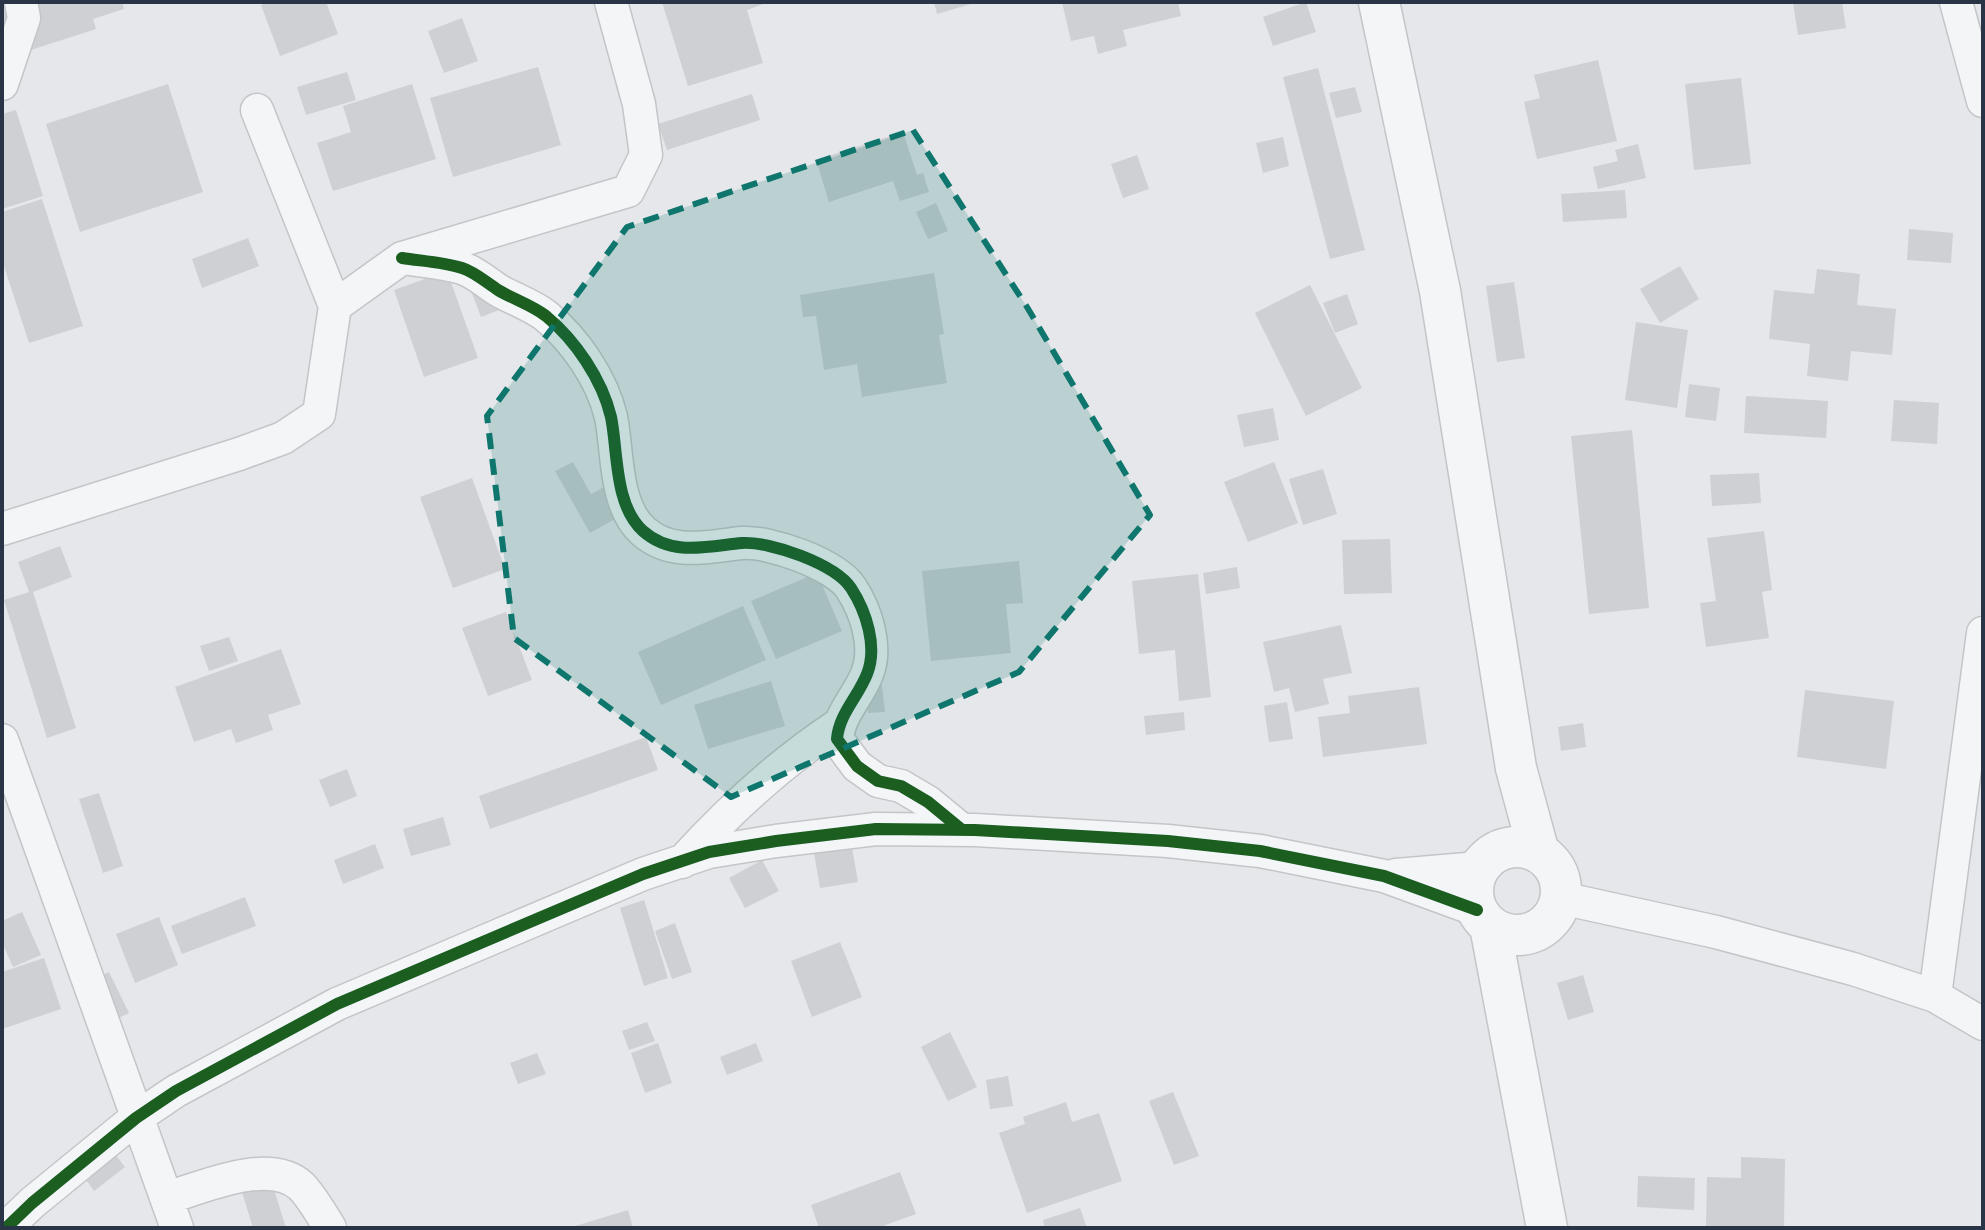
<svg xmlns="http://www.w3.org/2000/svg" width="1985" height="1230" font-family="Signika,sans-serif">
	<style>
		.building { fill: #ced0d3 }
		.lines { fill: none; stroke-linecap: round; stroke-linejoin: round }
		.minor-casing { stroke: #c3c5c8; stroke-width: 35 }
		.tertiary-casing { stroke: #c3c5c8; stroke-width: 43 }
		.minor { stroke: #f4f5f7; stroke-width: 32 }
		.tertiary { stroke: #f4f5f7; stroke-width: 40 }
		.cycleway-casing { stroke: #f3f6f9; stroke-width: 17 }
		.cycleway { stroke: #1b5e20; stroke-width: 12 }
		.marked { fill: #0f766e; fill-opacity: 0.2; stroke: #0f766e; stroke-width: 6; stroke-dasharray: 16 10; stroke-linejoin: round }
	</style>
	<rect width="100%" height="100%" fill="#e5e7ea"/>
	<!-- building -->
	<path class="building" d="M2,2H122L124,9L93,19L96,29L6,58L2,45Z
		M270,2H326L338,34L280,56L261,5Z
		M662,2H769L747,10L763,63L688,86Z
		M934,2H974V3L937,14Z
		M1062,2H1178L1181,16L1123,30L1127,46L1098,54L1094,36L1071,41Z
		M1306,2L1316,32L1273,46L1263,17Z
		M1842,2L1846,28L1798,35L1793,3Z
		M462,18L478,61L444,73L428,31Z
		M1598,60L1617,141L1537,159L1524,102L1540,98L1534,75Z
		M538,67L561,145L453,177L430,98Z
		M1318,68L1365,250L1330,259L1283,77Z
		M347,72L356,100L306,115L297,87Z
		M1741,78L1751,164L1694,170L1685,84Z
		M168,84L203,192L80,232L46,124Z
		M412,84L436,159L333,191L317,143L351,132L343,106Z
		M1355,87L1362,112L1336,118L1329,93Z
		M752,94L760,120L667,150L658,124Z
		M16,110L43,196L2,209V114Z
		M903,132L917,175L923,173L929,192L900,201L893,181L829,202L816,160Z
		M1283,137L1289,166L1263,173L1256,143Z
		M1638,144L1646,178L1598,189L1593,167L1618,161L1615,150Z
		M1137,155L1149,189L1123,198L1111,164Z
		M1625,190L1627,218L1563,222L1561,194Z
		M42,199L83,326L29,343L2,260V212Z
		M936,203L948,231L928,239L916,212Z
		M1909,229L1953,233L1951,263L1907,260Z
		M248,238L259,266L202,288L192,259Z
		M1680,266L1699,299L1660,323L1640,289Z
		M1817,269L1860,274L1857,305L1896,309L1892,355L1851,351L1848,381L1807,376L1810,344L1769,339L1774,290L1814,294Z
		M447,271L478,358L424,377L394,290Z
		M934,273L944,334L939,335L947,383L862,397L857,364L824,370L816,316L803,317L800,295Z
		M467,280L507,307L481,317Z
		M1514,282L1525,358L1497,362L1486,286Z
		M1310,285L1362,388L1306,416L1255,313Z
		M1347,294L1358,324L1335,333L1323,303Z
		M1636,322L1688,330L1677,408L1625,400Z
		M1689,384L1720,388L1716,421L1685,417Z
		M1746,396L1828,401L1826,438L1744,433Z
		M1894,400L1939,403L1937,444L1891,441Z
		M1273,408L1279,440L1244,447L1237,415Z
		M1632,430L1649,608L1589,614L1571,436Z
		M573,462L591,494L606,486L622,515L590,533L555,471Z
		M1274,462L1298,523L1248,542L1224,482Z
		M1323,469L1337,514L1303,525L1289,479Z
		M1759,473L1761,503L1712,506L1710,475Z
		M472,478L505,569L453,588L420,497Z
		M1764,531L1772,590L1762,592L1769,638L1706,647L1700,603L1716,601L1707,538Z
		M1390,539L1392,593L1344,594L1342,540Z
		M60,546L72,577L33,592L76,728L47,738L4,600L29,592L18,562Z
		M1019,561L1023,603L1006,604L1011,653L931,661L922,571Z
		M1237,567L1240,588L1206,594L1203,573Z
		M817,573L842,631L776,659L751,601Z
		M1198,574L1211,697L1179,701L1175,650L1139,654L1132,581Z
		M743,606L766,660L661,705L638,652Z
		M506,612L532,680L488,696L462,628Z
		M1341,625L1352,673L1323,679L1329,704L1295,712L1289,688L1274,692L1263,642Z
		M229,637L238,661L209,671L200,646Z
		M281,649L301,704L268,715L273,730L236,743L231,729L194,742L175,687Z
		M771,681L785,726L708,749L694,705Z
		M882,685L885,712L868,713L865,687Z
		M1419,687L1427,744L1323,757L1318,717L1350,713L1348,696Z
		M1805,690L1894,701L1886,769L1797,757Z
		M1287,702L1293,739L1269,742L1264,706Z
		M1184,712L1185,730L1146,735L1144,716Z
		M1583,723L1586,747L1561,751L1558,727Z
		M646,737L658,770L490,829L479,796Z
		M347,769L357,796L330,807L319,780Z
		M99,793L123,866L103,873L79,799Z
		M443,817L451,845L411,856L403,829Z
		M375,844L384,868L343,884L334,860Z
		M852,847L858,882L820,888L814,853Z
		M762,860L779,891L745,908L729,878Z
		M245,897L256,926L182,954L171,926Z
		M644,900L668,978L644,986L620,908Z
		M22,912L41,955L13,967L2,942V921Z
		M159,917L178,965L135,983L116,934Z
		M675,923L692,972L672,979L655,931Z
		M840,942L862,997L812,1017L791,961Z
		M44,958L61,1009L2,1029V972Z
		M109,972L129,1013L100,1027L80,986Z
		M1583,975L1594,1012L1568,1020L1557,983Z
		M647,1022L655,1041L629,1050L622,1031Z
		M950,1032L977,1087L948,1101L921,1047Z
		M658,1043L672,1083L645,1093L631,1053Z
		M756,1043L763,1061L727,1075L720,1057Z
		M537,1053L546,1074L518,1084L510,1063Z
		M1008,1076L1013,1106L990,1109L986,1080Z
		M1173,1092L1199,1156L1174,1165L1149,1101Z
		M1066,1102L1072,1122L1099,1113L1122,1181L1027,1213L999,1133L1025,1124L1023,1117Z
		M111,1149L125,1167L94,1191L81,1173Z
		M1741,1157L1785,1159L1784,1228L1706,1226L1707,1177L1741,1178Z
		M900,1172L916,1214L877,1228H819L811,1205Z
		M269,1173L286,1228H253L239,1182Z
		M1638,1176L1695,1178L1694,1210L1637,1207Z
		M1080,1208L1087,1228H1045L1043,1220Z
		M628,1210L633,1228H572V1227Z"/>
	<g class="lines">
		<!-- minor casing -->
		<g class="minor-casing">
			<path id="minor" d="M1956,2L1983,101
				M2,84L24,18L21,2
				M402,258C421,261 443,262 462,268C475,272 487,283 498,290C513,299 532,305 546,316C575,340 602,379 611,417C618,451 614,505 643,531C672,557 709,546 742,543C770,541 835,564 851,588C866,611 878,647 867,674C858,697 839,714 837,739L857,766L878,781L901,786L928,802L962,830
				M335,306L402,258L628,191L646,155L639,104L611,2
				M2,529L239,454L283,438L319,414L335,306L257,110
				M2,740L177,1228
				M682,862C730,809 779,764 838,725
				M1396,875L1479,868
				M1561,898L1716,932L1853,969L1935,996L1983,1024
				M1935,996L1983,633
				M167,1198C203,1187 270,1157 301,1186C312,1197 322,1215 330,1228
				M6,1228L32,1203L136,1118L176,1091L337,1004L643,874L709,852L776,841L876,829L975,830L1168,841L1260,851L1384,876L1477,910"/>
		</g>
		<!-- tertiary casing -->
		<g class="tertiary-casing">
			<path id="tertiary" d="M1379,2L1440,291L1516,768L1539,853
				M1473 891a44 44 0 1 1 88 0a44 44 0 1 1-88 0Z
				M1490,926L1547,1228"/>
		</g>
		<!-- minor -->
		<use href="#minor" class="minor"/>
		<!-- tertiary -->
		<use href="#tertiary" class="tertiary"/>
		<!-- cycleway casing -->
		<g class="cycleway-casing">
			<path id="cycleway" d="M402,258C421,261 443,262 462,268C475,272 487,283 498,290C513,299 532,305 546,316C575,340 602,379 611,417C618,451 614,505 643,531C672,557 709,546 742,543C770,541 835,564 851,588C866,611 878,647 867,674C858,697 839,714 837,739L857,766L878,781L901,786L928,802L962,830
				M6,1228L32,1203L136,1118L176,1091L337,1004L643,874L709,852L776,841L876,829L975,830L1168,841L1260,851L1384,876L1477,910"/>
		</g>
		<!-- cycleway -->
		<use href="#cycleway" class="cycleway"/>
	</g>
	<!-- marked area -->
	<path class="marked" d="M913,130L1027,307L1150,515L1019,672L731,797L514,638L487,416L627,227Z"/>
	<!-- border -->
	<rect width="1985" height="1230" fill="none" stroke="#293546" stroke-width="8"/>
</svg>
